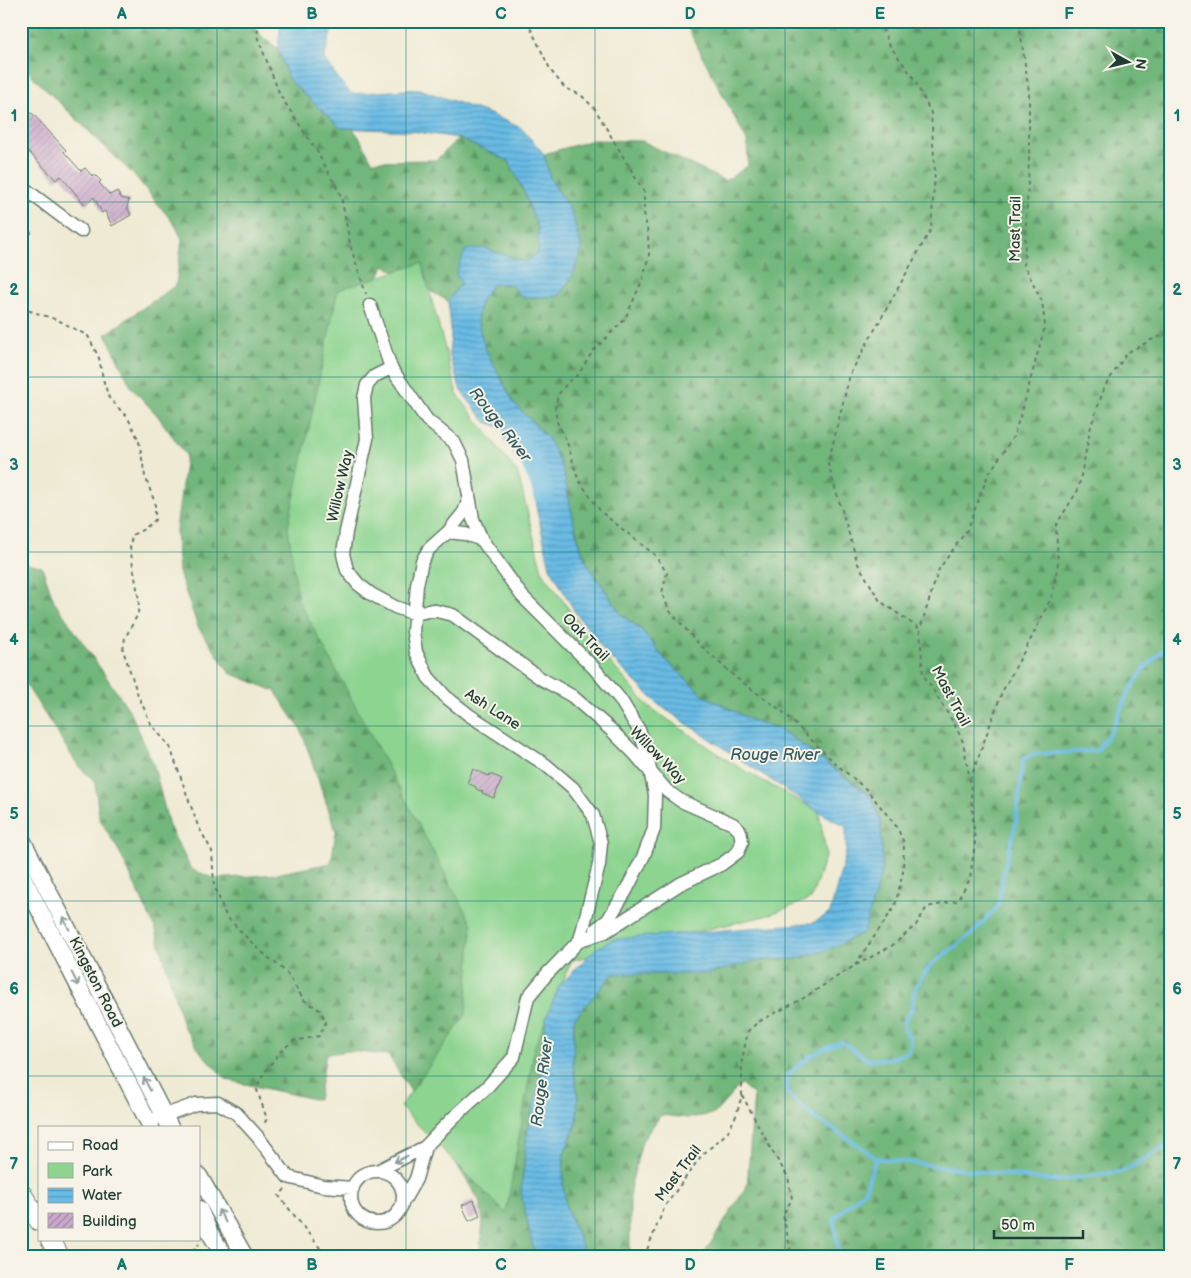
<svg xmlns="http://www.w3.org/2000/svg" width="1191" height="1278" font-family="'Balsamiq Sans',sans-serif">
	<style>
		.forest { fill: url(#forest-firs); stroke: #487a57 }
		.park { fill: #8cd490; stroke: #568862 }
		.water { fill: url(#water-rules); stroke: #447c8c }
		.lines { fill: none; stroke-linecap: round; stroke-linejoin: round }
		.stream { stroke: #69bbe5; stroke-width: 4 }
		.river { stroke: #69bbe5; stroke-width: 21 }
		.building { fill: url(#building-hatch) }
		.minor-casing { stroke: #687a6c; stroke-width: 15 }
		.major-casing { stroke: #687a6c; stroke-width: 19 }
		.highway-casing { stroke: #687a6c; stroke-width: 21 }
		.path { stroke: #687a6c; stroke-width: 2; stroke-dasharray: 4 4; stroke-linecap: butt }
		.minor { stroke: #fff; stroke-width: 12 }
		.major { stroke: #fff; stroke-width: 16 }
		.highway { stroke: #fff; stroke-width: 19 }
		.oneway { stroke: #8f9e9a }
		.grid { fill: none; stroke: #0f766e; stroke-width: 1; stroke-opacity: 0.55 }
		.labels { text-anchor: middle; stroke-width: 4; stroke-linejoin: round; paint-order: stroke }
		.street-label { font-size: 15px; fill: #1f3d34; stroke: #f7f3e8 }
		.water-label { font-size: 16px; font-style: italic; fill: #325c60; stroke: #f7f3e8 }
		.neatline { fill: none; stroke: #0f766e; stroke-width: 2 }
		.grid-label { font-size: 16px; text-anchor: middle; font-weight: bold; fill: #0f766e }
	</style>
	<defs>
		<pattern id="forest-firs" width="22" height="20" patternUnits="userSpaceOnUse" patternTransform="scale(1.25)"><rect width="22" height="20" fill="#71b67a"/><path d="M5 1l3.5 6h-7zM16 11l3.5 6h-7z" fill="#5c9565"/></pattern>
		<pattern id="water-rules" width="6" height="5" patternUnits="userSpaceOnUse" patternTransform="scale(1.25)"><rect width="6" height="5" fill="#69bbe5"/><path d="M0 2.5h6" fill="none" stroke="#5699ba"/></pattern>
		<pattern id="building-hatch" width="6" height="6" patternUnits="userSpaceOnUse" patternTransform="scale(1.25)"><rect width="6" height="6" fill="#c9a7cb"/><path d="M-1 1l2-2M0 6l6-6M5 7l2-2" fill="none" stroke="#a389a6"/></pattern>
	</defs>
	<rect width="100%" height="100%" fill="#f7f3e8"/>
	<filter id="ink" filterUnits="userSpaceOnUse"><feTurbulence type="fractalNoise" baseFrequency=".02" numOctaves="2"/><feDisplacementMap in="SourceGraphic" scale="10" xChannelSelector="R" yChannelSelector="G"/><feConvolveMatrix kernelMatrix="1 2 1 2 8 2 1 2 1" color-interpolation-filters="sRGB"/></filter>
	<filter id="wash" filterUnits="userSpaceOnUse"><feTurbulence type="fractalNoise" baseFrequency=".0096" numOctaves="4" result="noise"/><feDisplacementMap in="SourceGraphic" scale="20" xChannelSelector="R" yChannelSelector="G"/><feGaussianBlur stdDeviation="1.12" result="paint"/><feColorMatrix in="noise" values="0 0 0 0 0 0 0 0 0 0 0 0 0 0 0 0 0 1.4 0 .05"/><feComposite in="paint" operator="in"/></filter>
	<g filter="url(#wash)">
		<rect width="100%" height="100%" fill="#efead3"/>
		<!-- forest -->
		<path class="forest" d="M21,21H253L261,36L312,74L359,137L372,161L436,160L458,138L509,161L525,194L538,229L539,253L526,262L485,248L448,301L384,265L378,280L546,1019L540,1082L527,1133L521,1193L535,1257H479L483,1222L479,1200L388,1055L350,1051L326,1054L318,1100L227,1080L202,1054L183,1026L156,930L119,851L99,818L95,781L79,767L21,677V563L42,567L54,601L131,713L154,766L169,826L191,869L215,879L276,874L331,863L336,831L301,730L275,691L230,673L198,627L179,573L176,530L186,455L157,415L131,387L106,334L176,285L182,239L175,225L136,177L35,79L21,61Z
			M684,21H1170V1257H702L747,1186L754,1095L741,1084L714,1114L688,1118L661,1115L642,1141L630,1189V1257H585L581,1244L566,1208L563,1184L564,1154L577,1122L578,1096L573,1066L574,1019L613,974H707L755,961L795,959L828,950L881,823L872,796L779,728L751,720L703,695L661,655L643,631L621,614L585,560L548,438L514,403L485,348L477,321L480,302L493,284H510L559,296L572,277L582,249L572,213L550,178L544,154L593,140L642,141L725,181L748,166L747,141Z"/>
		<!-- park -->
		<path class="park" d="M422,263L457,394L518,474L542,571L589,638L648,706L735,765L819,812L826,854L811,899L765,916L572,960L535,1045L506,1213L400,1107L466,1015L472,924L298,599L288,527L338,290Z"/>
		<!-- water -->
		<path class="water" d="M281,21H334L324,59L340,81L351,94L419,89L490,114L521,128L544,154L550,178L572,213L582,249L572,277L559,296L523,298L510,284H493L480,302L477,321L485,348L514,403L548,438L563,470L576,532L585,560L621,614L643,631L661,655L703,695L751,720L779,728L872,797L881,823L882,870L864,932L828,950L795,959L755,961L707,974H613L574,1019L573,1066L578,1096L577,1122L564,1154L563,1184L566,1208L581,1244L585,1257H535L521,1193L527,1133L540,1082L546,1018L559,986L595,949L613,939L813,923L830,913L846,852V827L819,812L659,705L607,654L575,612L550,567L537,511L534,464L502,428L486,422L461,391L449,354L451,335L448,301L461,283L456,274L465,250L485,248L525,262L538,253V229L525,194L509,161L458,138L412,131L341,128L288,79L278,48Z"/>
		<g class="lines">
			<!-- stream -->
			<path class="stream" d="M876,1158L1053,1181L1124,1171L1170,1144
				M839,1257L834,1218L865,1190L876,1158L857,1144L813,1117L787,1093V1076C805,1058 819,1050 842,1042L868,1060L893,1058L908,1052L911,1042L905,1031L904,1021L913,1008V995L920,979L932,964L973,933L998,906L1004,870L1016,823L1023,759L1035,754L1097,751L1111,731L1130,690L1144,669L1170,643"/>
			<!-- river -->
			<path class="river" d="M513,436C528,453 538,472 544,494"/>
		</g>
		<g id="blocks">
			<!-- building -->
			<path class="building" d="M21,110L27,116L31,113L33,114L66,150L64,152L81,171L85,168L92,176L94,174L101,181L99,183L110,195L117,191L121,198L129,200L127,207L131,215L112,226L105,211L102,213L94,197L85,205L61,176L56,180L29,152L28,154L21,147Z
				M21,222L32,233L21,244Z
				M473,769L489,776L490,774L502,779L494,798L482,793L483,792L476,789V787L467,783Z
				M474,1200L480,1216L469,1221L462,1205Z"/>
		</g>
	</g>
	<g filter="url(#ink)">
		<use href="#blocks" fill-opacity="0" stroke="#687a6c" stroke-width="1"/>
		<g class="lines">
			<!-- minor casing -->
			<g class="minor-casing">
				<path id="minor" d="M21,186L81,231
					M370,305L391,368L427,420L454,442L463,460L473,519L482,540L522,596L593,667L620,699L639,730L646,750L655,795L654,829L644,855L627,889L608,920L596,929
					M391,368L375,376L367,385L364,398L367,439L346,532L343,554L347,570L358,584L371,594L395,607L415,614L432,610L453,615L540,678L572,696L610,729L635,754L667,791L681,801L733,824L740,831L742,842L738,852L722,864L680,884L605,932L580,940L547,974L528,997L514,1057L487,1087L452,1119L425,1147
					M469,499L464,512L448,532L429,549L422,561L417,585L413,632L416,652L428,677L446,697L469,715L546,765L573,788L593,815L601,843L599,865L580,940
					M448,532L465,534L482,540
					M157,1118L196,1104L218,1103L236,1113L257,1136L288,1177L323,1186L353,1188
					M351 1197a26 26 0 1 1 52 0a26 26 0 1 1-52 0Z
					M377,1171L425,1147L416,1179L404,1200"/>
			</g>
			<!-- major casing -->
			<g class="major-casing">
				<path id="major" d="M21,838L170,1127
					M21,874L151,1127
					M199,1176L245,1257
					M199,1209L210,1233L225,1257"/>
			</g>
			<!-- highway casing -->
			<g class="highway-casing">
				<path id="highway" d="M21,1193L39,1221
					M50,1239L60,1257"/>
			</g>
			<!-- path -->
			<path class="path" d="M259,21L257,36L280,95L318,153L341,196L351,248L366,294
				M527,21L551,71L565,88L581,95L595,109L644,192V213L648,234L649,255L642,281L625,319L593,351L578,375L568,382L558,395L555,408L557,422L567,442L578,479L601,512L655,555L667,573L662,593L669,610L698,643L735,677L782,711L836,764L867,790L897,827L904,843L903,872L895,906L855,965
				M879,21L890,46L913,77L931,113L935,172L931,229L850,374L828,464L858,564L880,601L920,629
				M21,308L58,320L88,336L99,358L103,379L109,398L128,418L139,441L145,476L155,503V520L144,529L132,535L130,548L139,600L138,614L125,638L123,650L138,695L151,724L170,747L198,826L212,851L214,885L226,916L257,948L286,972L304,1000L320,1010L326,1022L319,1036L293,1041L279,1053L260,1079L257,1090L267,1119L263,1125
				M970,780L1002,692L1033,635L1052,596L1058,563L1056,525L1078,490L1091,426L1105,386L1127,353L1151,340L1166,334L1170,328
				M742,1095L772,1151L788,1177L792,1199L783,1215L792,1257
				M285,1189L279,1196L327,1257
				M187,1257L199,1244
				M644,1257L665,1206L701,1156L727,1133L736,1116L742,1095V1060L748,1031L758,1022L802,999L849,969L893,945L916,925L927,907L957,901L970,879L975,843L970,780L963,742L955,725L923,674L920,629L939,569L967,530L988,475L1013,437L1022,411L1045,326L1042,301L1024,265L1029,161V92L1020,29L1021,21"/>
			<!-- minor -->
			<use href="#minor" class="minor"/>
			<!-- major -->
			<use href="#major" class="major"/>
			<!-- highway -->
			<use href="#highway" class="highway"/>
		</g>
		<!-- one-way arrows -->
		<defs><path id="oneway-shaft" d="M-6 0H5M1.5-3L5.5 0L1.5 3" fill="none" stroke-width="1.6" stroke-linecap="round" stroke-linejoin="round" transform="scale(1.25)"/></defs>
		<g class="oneway">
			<use href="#oneway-shaft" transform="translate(66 923) rotate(-117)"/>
			<use href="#oneway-shaft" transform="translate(75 979) rotate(63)"/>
			<use href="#oneway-shaft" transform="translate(147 1084) rotate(-117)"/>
			<use href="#oneway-shaft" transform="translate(401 1159) rotate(154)"/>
			<use href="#oneway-shaft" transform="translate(222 1216) rotate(-120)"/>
		</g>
	</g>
	<!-- grid -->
	<path class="grid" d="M217,21V1257M406,21V1257M595,21V1257M785,21V1257M974,21V1257M21,202H1170M21,377H1170M21,552H1170M21,726H1170M21,901H1170M21,1076H1170"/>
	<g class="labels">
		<!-- street labels -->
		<g class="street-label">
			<text transform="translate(1015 229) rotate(-89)" y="5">Mast Trail</text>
			<text transform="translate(340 486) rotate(-77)" y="5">Willow Way</text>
			<text transform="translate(586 637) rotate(46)" y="5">Oak Trail</text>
			<text transform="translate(951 696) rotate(62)" y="5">Mast Trail</text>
			<text transform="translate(493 709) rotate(33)" y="5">Ash Lane</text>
			<text transform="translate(658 755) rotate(46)" y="5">Willow Way</text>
			<text transform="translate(96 982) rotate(63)" y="5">Kingston Road</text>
			<text transform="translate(678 1173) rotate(-53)" y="5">Mast Trail</text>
		</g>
		<!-- water labels -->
		<g class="water-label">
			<text transform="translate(501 424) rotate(52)" y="6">Rouge River</text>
			<text x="775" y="760">Rouge River</text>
			<text transform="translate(541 1082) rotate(-83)" y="6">Rouge River</text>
		</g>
	</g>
	<!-- margin -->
	<rect width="1191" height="1278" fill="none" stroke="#f7f3e8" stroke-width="55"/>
	<!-- legend -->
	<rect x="38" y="1126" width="162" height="115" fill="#f7f3e8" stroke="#a1aaa0"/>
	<rect x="48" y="1142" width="25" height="8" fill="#ffffff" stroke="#a1aaa0"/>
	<text x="82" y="1150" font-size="15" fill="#1f3d34">Road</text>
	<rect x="48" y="1163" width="25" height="15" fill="#8cd490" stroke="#a1aaa0"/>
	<text x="82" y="1176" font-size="15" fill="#1f3d34">Park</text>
	<rect x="48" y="1188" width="25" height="15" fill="url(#water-rules)" stroke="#a1aaa0"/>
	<text x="82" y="1200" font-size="15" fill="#1f3d34">Water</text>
	<rect x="48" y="1213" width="25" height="15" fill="url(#building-hatch)" stroke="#a1aaa0"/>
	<text x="82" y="1226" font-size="15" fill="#1f3d34">Building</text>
	<!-- north arrow -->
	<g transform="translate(1128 62) rotate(98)" stroke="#f7f3e8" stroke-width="4" paint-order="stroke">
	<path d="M0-4L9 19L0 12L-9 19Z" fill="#1f3d34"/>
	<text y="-8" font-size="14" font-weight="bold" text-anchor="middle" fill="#1f3d34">N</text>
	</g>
	<!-- scale -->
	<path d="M994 1230v8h89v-8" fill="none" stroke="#1f3d34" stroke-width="2.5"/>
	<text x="1001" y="1230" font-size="15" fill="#1f3d34" stroke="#f7f3e8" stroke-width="4" paint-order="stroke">50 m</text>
	<rect x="28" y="28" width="1136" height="1222" class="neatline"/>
	<g class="grid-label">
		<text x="122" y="19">A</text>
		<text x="312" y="19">B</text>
		<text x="501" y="19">C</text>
		<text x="690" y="19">D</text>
		<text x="880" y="19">E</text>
		<text x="1069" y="19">F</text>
		<text x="14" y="121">1</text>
		<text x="1177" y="121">1</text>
		<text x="14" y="295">2</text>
		<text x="1177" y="295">2</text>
		<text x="14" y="470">3</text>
		<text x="1177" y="470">3</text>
		<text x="14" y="645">4</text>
		<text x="1177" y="645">4</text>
		<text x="14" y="819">5</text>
		<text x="1177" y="819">5</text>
		<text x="14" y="994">6</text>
		<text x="1177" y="994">6</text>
		<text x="14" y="1169">7</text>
		<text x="1177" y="1169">7</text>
		<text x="122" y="1270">A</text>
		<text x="312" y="1270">B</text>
		<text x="501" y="1270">C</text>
		<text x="690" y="1270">D</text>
		<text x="880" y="1270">E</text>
		<text x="1069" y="1270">F</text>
	</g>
</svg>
